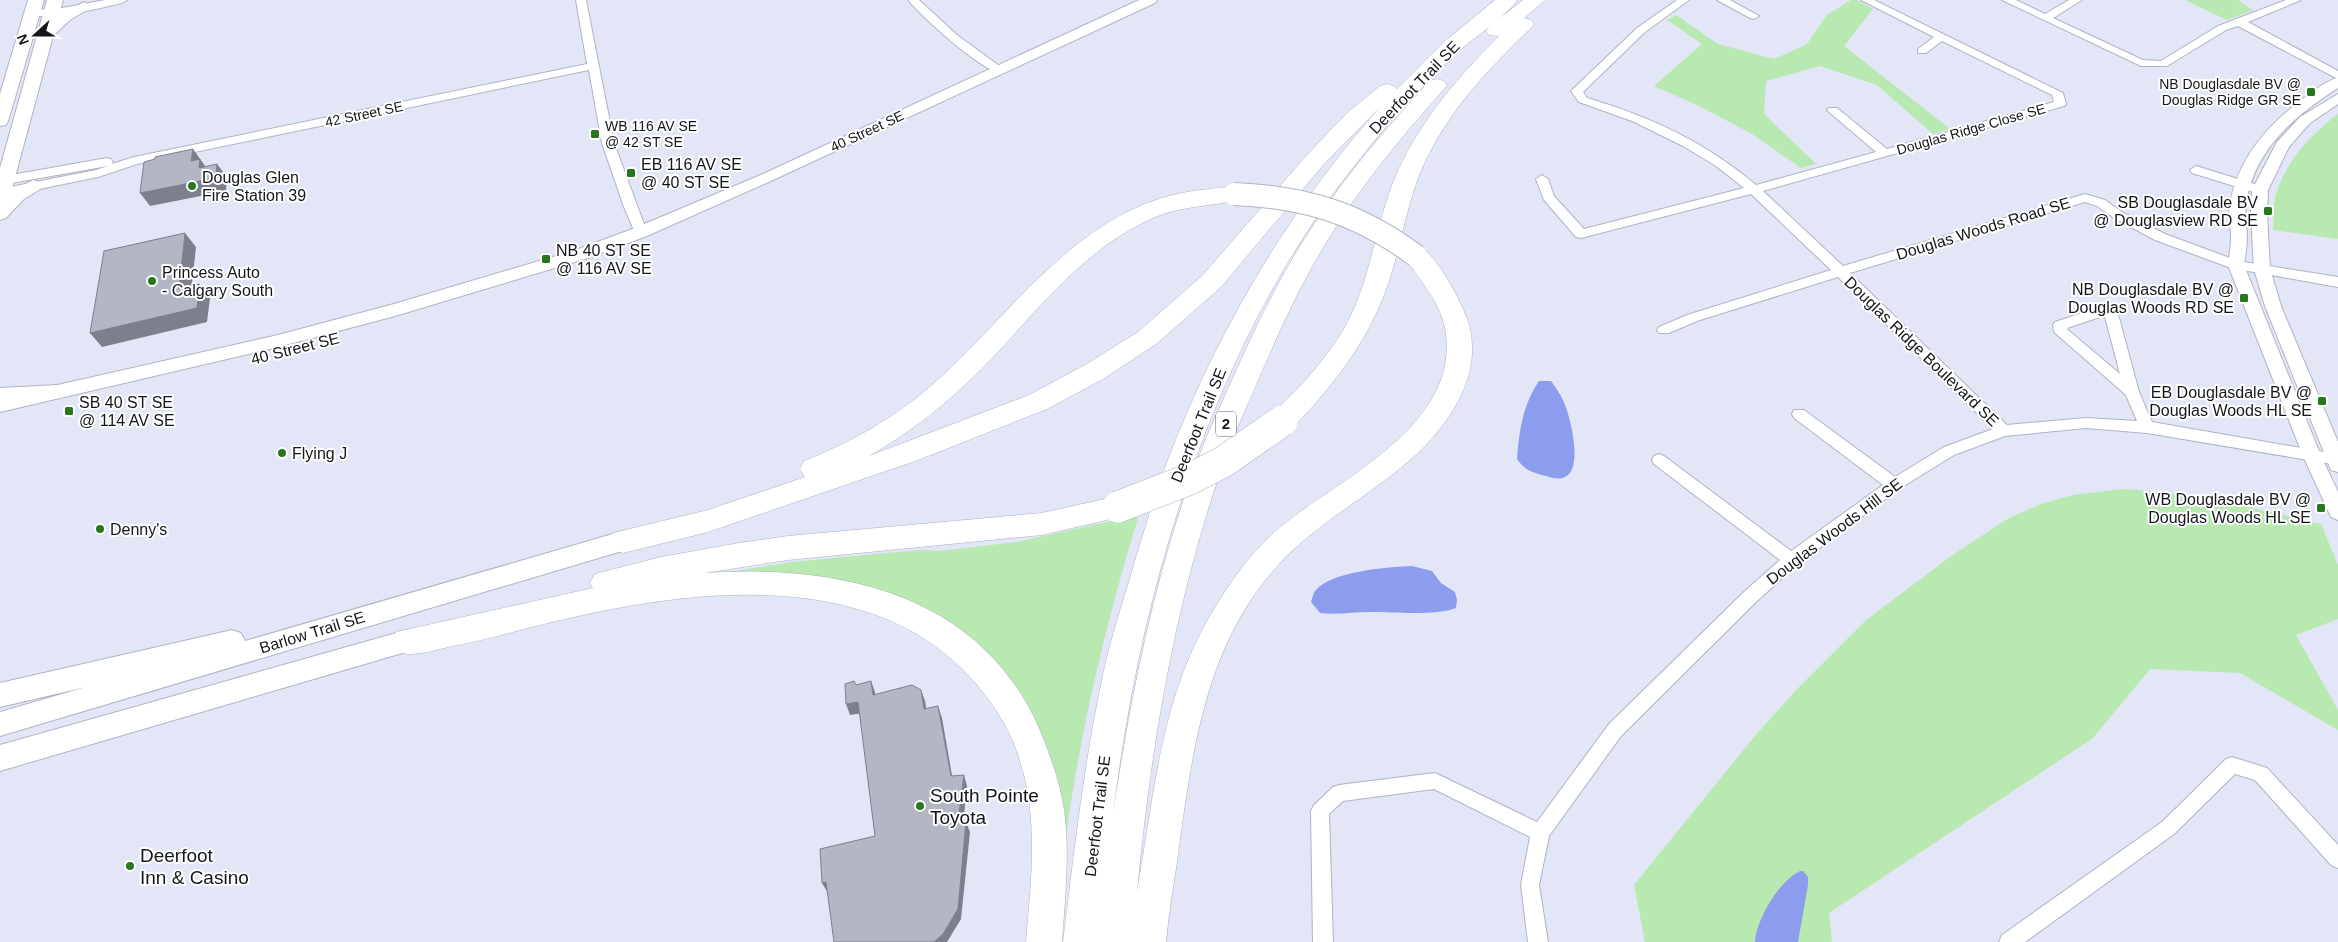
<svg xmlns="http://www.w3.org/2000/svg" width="2338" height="942" font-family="Arial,sans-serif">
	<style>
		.green { fill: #b7e9b0 }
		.water { fill: #8d9ded }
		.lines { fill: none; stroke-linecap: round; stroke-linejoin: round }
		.minor-casing { stroke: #afb3c3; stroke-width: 2 }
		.tertiary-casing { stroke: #afb3c3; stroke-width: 2 }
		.secondary-casing { stroke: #afb3c3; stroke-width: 2 }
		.primary-casing { stroke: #afb3c3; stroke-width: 2 }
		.motorway-casing { stroke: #afb3c3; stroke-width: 1 }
		.minor { fill: #fff; fill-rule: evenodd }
		.tertiary { fill: #fff; fill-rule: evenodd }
		.secondary { fill: #fff; fill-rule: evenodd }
		.primary { fill: #fff; fill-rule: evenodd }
		.motorway { fill: #fff; fill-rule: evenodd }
		.motorway-bridge-far1-casing { stroke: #afb3c3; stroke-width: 24; stroke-linecap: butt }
		.motorway-bridge-casing { stroke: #afb3c3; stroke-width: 32; stroke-linecap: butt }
		.motorway-bridge-far1 { stroke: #fff; stroke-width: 22 }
		.motorway-bridge { stroke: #fff; stroke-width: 31 }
		.shaded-wall { fill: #7d7f8a }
		.building { fill: #b2b6c5; stroke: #7d7f8a }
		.poi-dot { fill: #28771f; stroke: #fff; stroke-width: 2 }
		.labels { text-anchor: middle; stroke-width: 4; stroke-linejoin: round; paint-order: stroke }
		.far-poi-label { font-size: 14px; fill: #15161c; stroke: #fff; text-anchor: end }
		.far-street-label { font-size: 14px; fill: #15161c; stroke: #fff }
		.shield { fill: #fff; stroke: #5b5c60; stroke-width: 1 }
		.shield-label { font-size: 15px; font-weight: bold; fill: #15161c }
		.street-label { font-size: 16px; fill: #15161c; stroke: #fff }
		.poi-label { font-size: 16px; fill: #15161c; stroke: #fff; text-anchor: start }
		.near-poi-label { font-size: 19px; fill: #15161c; stroke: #fff; text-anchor: start }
	</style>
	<rect width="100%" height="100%" fill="#e2e6f7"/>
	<!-- green -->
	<path class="green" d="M1851,0H1857L1873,9L1844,46L1950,129L1933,134L1877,85L1820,66L1766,81L1764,114L1816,164L1801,168L1752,134L1701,107L1654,86L1702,44L1667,20L1676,15L1718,44L1774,59L1807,44L1827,15Z
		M2185,0H2238L2253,10L2227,20Z
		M2338,114V239L2273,230C2274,218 2273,205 2276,194C2287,160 2310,135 2338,114Z
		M2123,489C2191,493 2255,508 2321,524L2338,565V619L2296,635L2338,710V730L2240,673L2150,669L2093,738L1829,913L1832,942H1645L1634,885L1754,737L1798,688L1865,621L1954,554L2009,518L2041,504L2073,495Z
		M1134,516L1138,518C1106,623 1081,727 1066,836L1055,795L945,626L704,576L792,562L918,550L940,551L1016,542Z"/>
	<!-- water -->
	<path class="water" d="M1539,381H1551C1555,387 1560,393 1563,400C1570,415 1584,468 1565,477C1559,480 1553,478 1546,476C1534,473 1524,470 1517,459C1519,431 1523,404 1539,381Z
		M1412,566L1432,571L1441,583L1455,592L1457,600L1456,608C1436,616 1393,612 1371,612C1354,612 1337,615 1320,613L1311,602C1312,599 1313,594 1315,591C1331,571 1389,567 1412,566Z
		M1800,871H1803L1808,877V885L1798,942H1755C1756,920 1780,880 1800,871Z"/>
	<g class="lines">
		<!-- minor casing -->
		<g class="minor-casing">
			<path id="minor" d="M105,0H127L122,3C104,7 40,24 28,12L33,9L51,10Z
				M576,0H586L614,143L647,232L646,235H636L624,207L602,143L589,70L137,164L98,177L0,197V189L96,170L108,166L0,185V177L107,158L111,159L113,162L112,164L134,157L587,64Z
				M908,0H919L957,35L1002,68L1004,70L1002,72C986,76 919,14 908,0Z
				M1677,0H1689L1645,32L1583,92L1587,98C1649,116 1707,143 1756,185L1876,152L1829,112L1827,110L1829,108H1837L1887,149L2054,102L2052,95L1942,41L1926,53H1918V49L1934,37L1861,0H1874L2063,93L2066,104L2064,106L1763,191L1843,266L2085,194L2105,200L2122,212L2165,234L2238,261L2338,277V287L2231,268L2155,240L2114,218L2097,206L2085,202L1850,273L2007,425L2086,418L2137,421L2126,395L2054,332L2053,325L2055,322L2103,306L2116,311L2118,314L2139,392L2152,422L2336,454L2338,455V465L2147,433L2086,428L2005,436L1954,455L1899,489L1797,565L1757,601L1621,736L1549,836L1539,885L1548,942H1528L1521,885L1530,837L1434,789L1343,801L1329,814L1333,942H1313L1311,811L1314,805L1333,787L1339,785L1435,773L1537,822L1609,724L1745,591L1780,560L1654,464L1652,460L1654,456L1659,454L1664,456L1791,551L1883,485L1794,418L1792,414L1794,410H1804L1895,477L1944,447L1993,429L1838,277L1697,321L1669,333H1659L1657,330L1659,327L1687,315L1831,270L1751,194L1581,238L1576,237L1544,200L1536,179L1542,175L1548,179L1554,196L1584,229L1744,188L1716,166L1683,146L1632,121L1579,102L1571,91L1637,28ZM2103,316L2105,317L2120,374L2068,330L2067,328Z
				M1717,0H1730L1759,16L1754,19L1750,18Z
				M2002,0H2016L2045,14L2069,0H2082L2053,18L2143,60L2161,61L2218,26L2286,0H2301L2248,22L2338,71V79L2238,26L2226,30L2167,66H2141Z
				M2196,166L2264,187L2266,190L2260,194L2192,173L2190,170Z
				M2232,757L2267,768L2338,845V868L2331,865L2255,780L2235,774L2174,834L2025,942H1999L2002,935L2162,822L2226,759Z"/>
		</g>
		<!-- tertiary casing -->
		<g class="tertiary-casing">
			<path id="tertiary" d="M1139,0H1157L1155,3L773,180L647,236L588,258L395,316L278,347L0,412V398L278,335L394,304L576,250L635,228L763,174Z
				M2338,78V88C2294,116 2254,150 2246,204C2244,215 2247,227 2247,238C2247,247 2245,256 2244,265L2321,456L2338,492V520L2331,517L2303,456L2228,265C2229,256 2231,247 2231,238C2231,227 2228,215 2230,204C2238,157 2270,122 2308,95C2317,89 2327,80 2338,78Z
				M2338,94V104L2310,123L2289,147L2268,190L2267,214L2270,269L2281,306L2338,442V472L2331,470L2329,465L2265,306L2254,269L2251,214L2252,190L2277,142L2300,117Z"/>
		</g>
		<!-- secondary casing -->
		<g class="secondary-casing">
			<path id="secondary" d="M28,0H44L8,121L6,125L0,126V94Z
				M47,0H63L59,15L84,2L92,7L70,20L53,36L11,192L33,180L39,182L42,186L39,190L24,199L6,218L0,220V168Z
				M57,385L64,387L67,392L64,397L0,404V388Z"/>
		</g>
		<!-- primary casing -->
		<g class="primary-casing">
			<path id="primary" d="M623,531L632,534L635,541L632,548L0,736V712L86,687L0,707V683L232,630L241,633L245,641Z
				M407,630L416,633L420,641L416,649L0,771V745Z"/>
		</g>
		<!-- motorway casing -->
		<g class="motorway-casing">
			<path id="motorway" d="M1495,0H1517C1503,20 1475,36 1457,53C1423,85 1391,119 1362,156C1214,338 1141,584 1113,814C1132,689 1157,564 1203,446C1212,423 1223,401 1233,378C1257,324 1283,270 1317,220C1350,170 1389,125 1430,81L1437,79L1444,81L1447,85L1444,89C1400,138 1358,189 1324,246C1298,289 1278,334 1258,380C1249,402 1239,423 1230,445C1177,587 1151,742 1137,892C1154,796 1161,696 1213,611C1230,582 1251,552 1277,530C1337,479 1463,426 1445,328C1439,299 1419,280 1404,256L1408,250C1413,249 1418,247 1424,250C1439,259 1466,310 1470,328C1473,344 1473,362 1468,377C1441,460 1356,493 1296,547C1211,625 1195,732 1180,839C1176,873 1169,907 1166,942H1063C1074,853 1084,763 1103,675C1111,637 1124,599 1135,561C1145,529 1154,496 1166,465C1217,331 1286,214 1381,106L1323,165L1221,287L1156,344L1103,379L1047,409L918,460L708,532L623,553L613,549L609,541L613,533L708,510L805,477L800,469L804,461C850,443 893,419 931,386C1014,313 1081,203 1201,190C1214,189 1229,185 1242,189L1245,194L1242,199C1212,207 1182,205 1153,218C1089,246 1043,303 996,354C958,394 917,429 869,456L1029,395L1085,365L1138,332L1203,275L1307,155L1347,113L1380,86L1387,84L1394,86L1397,89L1444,42Z
				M1523,0H1545L1524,18L1531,20L1534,24L1531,28C1493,64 1457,102 1432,148C1409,189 1404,233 1390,278C1375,326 1346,369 1312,407C1300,420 1291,434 1273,428L1269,421C1276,408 1289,398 1299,387C1316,369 1332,349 1345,327C1368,286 1373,241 1388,197C1408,135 1453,82 1499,36L1489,35L1486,31L1489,27Z
				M1118,496L1128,499L1132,507L1128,515L1042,535L788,560L704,573C841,564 983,594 1041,733C1051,758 1060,783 1064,810C1070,853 1065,898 1062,942H1026C1031,882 1039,820 1020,761C1011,730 993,702 971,678C874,570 702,588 574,617C532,626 491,639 448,647C436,650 422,654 409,654C405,654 400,652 396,650L392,641L396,632L593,588L590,583L595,574L661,557L739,543L788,536L1042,513Z"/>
		</g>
		<!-- minor -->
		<use href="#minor" class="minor"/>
		<!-- tertiary -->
		<use href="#tertiary" class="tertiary"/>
		<!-- secondary -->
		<use href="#secondary" class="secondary"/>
		<!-- primary -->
		<use href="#primary" class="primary"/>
		<!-- motorway -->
		<use href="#motorway" class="motorway"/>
		<!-- motorway-bridge-far1 casing -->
		<g class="motorway-bridge-far1-casing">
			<path id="motorway-bridge-far1" d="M1234,194C1305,197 1359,213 1416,256"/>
		</g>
		<!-- motorway-bridge casing -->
		<g class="motorway-bridge-casing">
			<path id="motorway-bridge" d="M1118,507L1190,479L1223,462L1282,421"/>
		</g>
		<!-- motorway-bridge-far1 -->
		<use href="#motorway-bridge-far1" class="motorway-bridge-far1"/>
		<!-- motorway-bridge -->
		<use href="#motorway-bridge" class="motorway-bridge"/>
	</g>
	<!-- shaded-wall -->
	<path class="shaded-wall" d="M193,149L210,173L217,164L227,177L226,191L150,206L140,193L191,161Z
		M185,233L196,247L190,302L179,289Z
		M199,284L210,298L207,322L102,347L90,333Z
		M871,681L875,692L877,707L873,695Z
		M921,690L925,701L928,720L924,709Z
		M858,702L863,713L850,715L846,704Z
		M938,706L942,718L954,787L951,776Z
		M964,775L967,786L963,825L959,814Z
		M966,822L970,832L961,919L947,942H934Z
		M826,882L828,893L822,883Z"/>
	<!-- building -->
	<path class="building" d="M193,149L191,161L200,159L199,168L217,164L216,178L140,193L144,162L155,159V157Z
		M185,233L179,289L199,284L197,308L90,333L104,251Z
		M854,681L856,685L871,681L873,695L912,685L921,690L924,709L938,706L951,776L964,775L959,814L966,822L958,909L943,934L934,942H834L826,882L822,883L820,849L875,836L858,702L846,704L845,684Z"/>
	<!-- markers -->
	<g class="poi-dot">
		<rect x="2306" y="87" width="10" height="10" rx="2.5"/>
		<rect x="590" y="129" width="10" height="10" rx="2.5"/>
		<rect x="626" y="168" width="10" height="10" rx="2.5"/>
		<circle cx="192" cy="186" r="5"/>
		<rect x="2263" y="206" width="10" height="10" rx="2.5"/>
		<rect x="541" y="254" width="10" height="10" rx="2.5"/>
		<circle cx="152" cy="281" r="5"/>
		<rect x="2239" y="293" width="10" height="10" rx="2.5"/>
		<rect x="2317" y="396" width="10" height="10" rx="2.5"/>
		<rect x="64" y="406" width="10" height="10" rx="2.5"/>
		<circle cx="282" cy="453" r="5"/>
		<rect x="2316" y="503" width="10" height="10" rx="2.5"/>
		<circle cx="100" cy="529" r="5"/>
		<circle cx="920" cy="806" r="5"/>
		<circle cx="130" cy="866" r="5"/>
	</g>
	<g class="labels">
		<!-- far-poi labels -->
		<g class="far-poi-label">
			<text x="2301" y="89">NB Douglasdale BV @<tspan x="2301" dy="16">Douglas Ridge GR SE</tspan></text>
			<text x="605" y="131" text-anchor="start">WB 116 AV SE<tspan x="605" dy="16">@ 42 ST SE</tspan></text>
		</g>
		<!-- far-street labels -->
		<g class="far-street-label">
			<text transform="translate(364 114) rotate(-12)" y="5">42 Street SE</text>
			<text transform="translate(1971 129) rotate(-16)" y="5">Douglas Ridge Close SE</text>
			<text transform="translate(867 131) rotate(-25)" y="5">40 Street SE</text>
		</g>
		<!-- shield labels -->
		<rect class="shield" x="1216" y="411.5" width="20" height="25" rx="4"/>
		<g class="shield-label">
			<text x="1226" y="429">2</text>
		</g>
		<!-- street labels -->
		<g class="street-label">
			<text transform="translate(1414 87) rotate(-46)" y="6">Deerfoot Trail SE</text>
			<text transform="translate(1983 228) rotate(-17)" y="6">Douglas Woods Road SE</text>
			<text transform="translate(295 348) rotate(-14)" y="6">40 Street SE</text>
			<text transform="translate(1922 351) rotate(44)" y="6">Douglas Ridge Boulevard SE</text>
			<text transform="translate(1198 425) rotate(-68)" y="6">Deerfoot Trail SE</text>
			<text transform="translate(1834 531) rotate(-37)" y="6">Douglas Woods Hill SE</text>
			<text transform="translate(312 632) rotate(-17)" y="6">Barlow Trail SE</text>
			<text transform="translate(1097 816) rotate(-83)" y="6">Deerfoot Trail SE</text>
		</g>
		<!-- poi labels -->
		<g class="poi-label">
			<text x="641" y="170">EB 116 AV SE<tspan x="641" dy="18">@ 40 ST SE</tspan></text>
			<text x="202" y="183">Douglas Glen<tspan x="202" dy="18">Fire Station 39</tspan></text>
			<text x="2258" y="208" text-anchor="end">SB Douglasdale BV<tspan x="2258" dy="18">@ Douglasview RD SE</tspan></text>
			<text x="556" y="256">NB 40 ST SE<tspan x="556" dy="18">@ 116 AV SE</tspan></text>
			<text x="162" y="278">Princess Auto<tspan x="162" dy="18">- Calgary South</tspan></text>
			<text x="2234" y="295" text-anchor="end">NB Douglasdale BV @<tspan x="2234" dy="18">Douglas Woods RD SE</tspan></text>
			<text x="2312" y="398" text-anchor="end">EB Douglasdale BV @<tspan x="2312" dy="18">Douglas Woods HL SE</tspan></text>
			<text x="79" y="408">SB 40 ST SE<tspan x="79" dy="18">@ 114 AV SE</tspan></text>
			<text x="292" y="459">Flying J</text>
			<text x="2311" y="505" text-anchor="end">WB Douglasdale BV @<tspan x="2311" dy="18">Douglas Woods HL SE</tspan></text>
			<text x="110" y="535">Denny's</text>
		</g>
		<!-- near-poi labels -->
		<g class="near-poi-label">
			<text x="930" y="802">South Pointe<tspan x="930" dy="22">Toyota</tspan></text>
			<text x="140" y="862">Deerfoot<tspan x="140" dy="22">Inn &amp; Casino</tspan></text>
		</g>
	</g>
	<!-- north arrow -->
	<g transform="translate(35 35) rotate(249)" stroke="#ffffff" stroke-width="4" paint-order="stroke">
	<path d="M0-4L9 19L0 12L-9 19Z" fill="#15161c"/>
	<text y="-8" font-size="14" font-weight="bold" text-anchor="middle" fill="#15161c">N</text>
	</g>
</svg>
